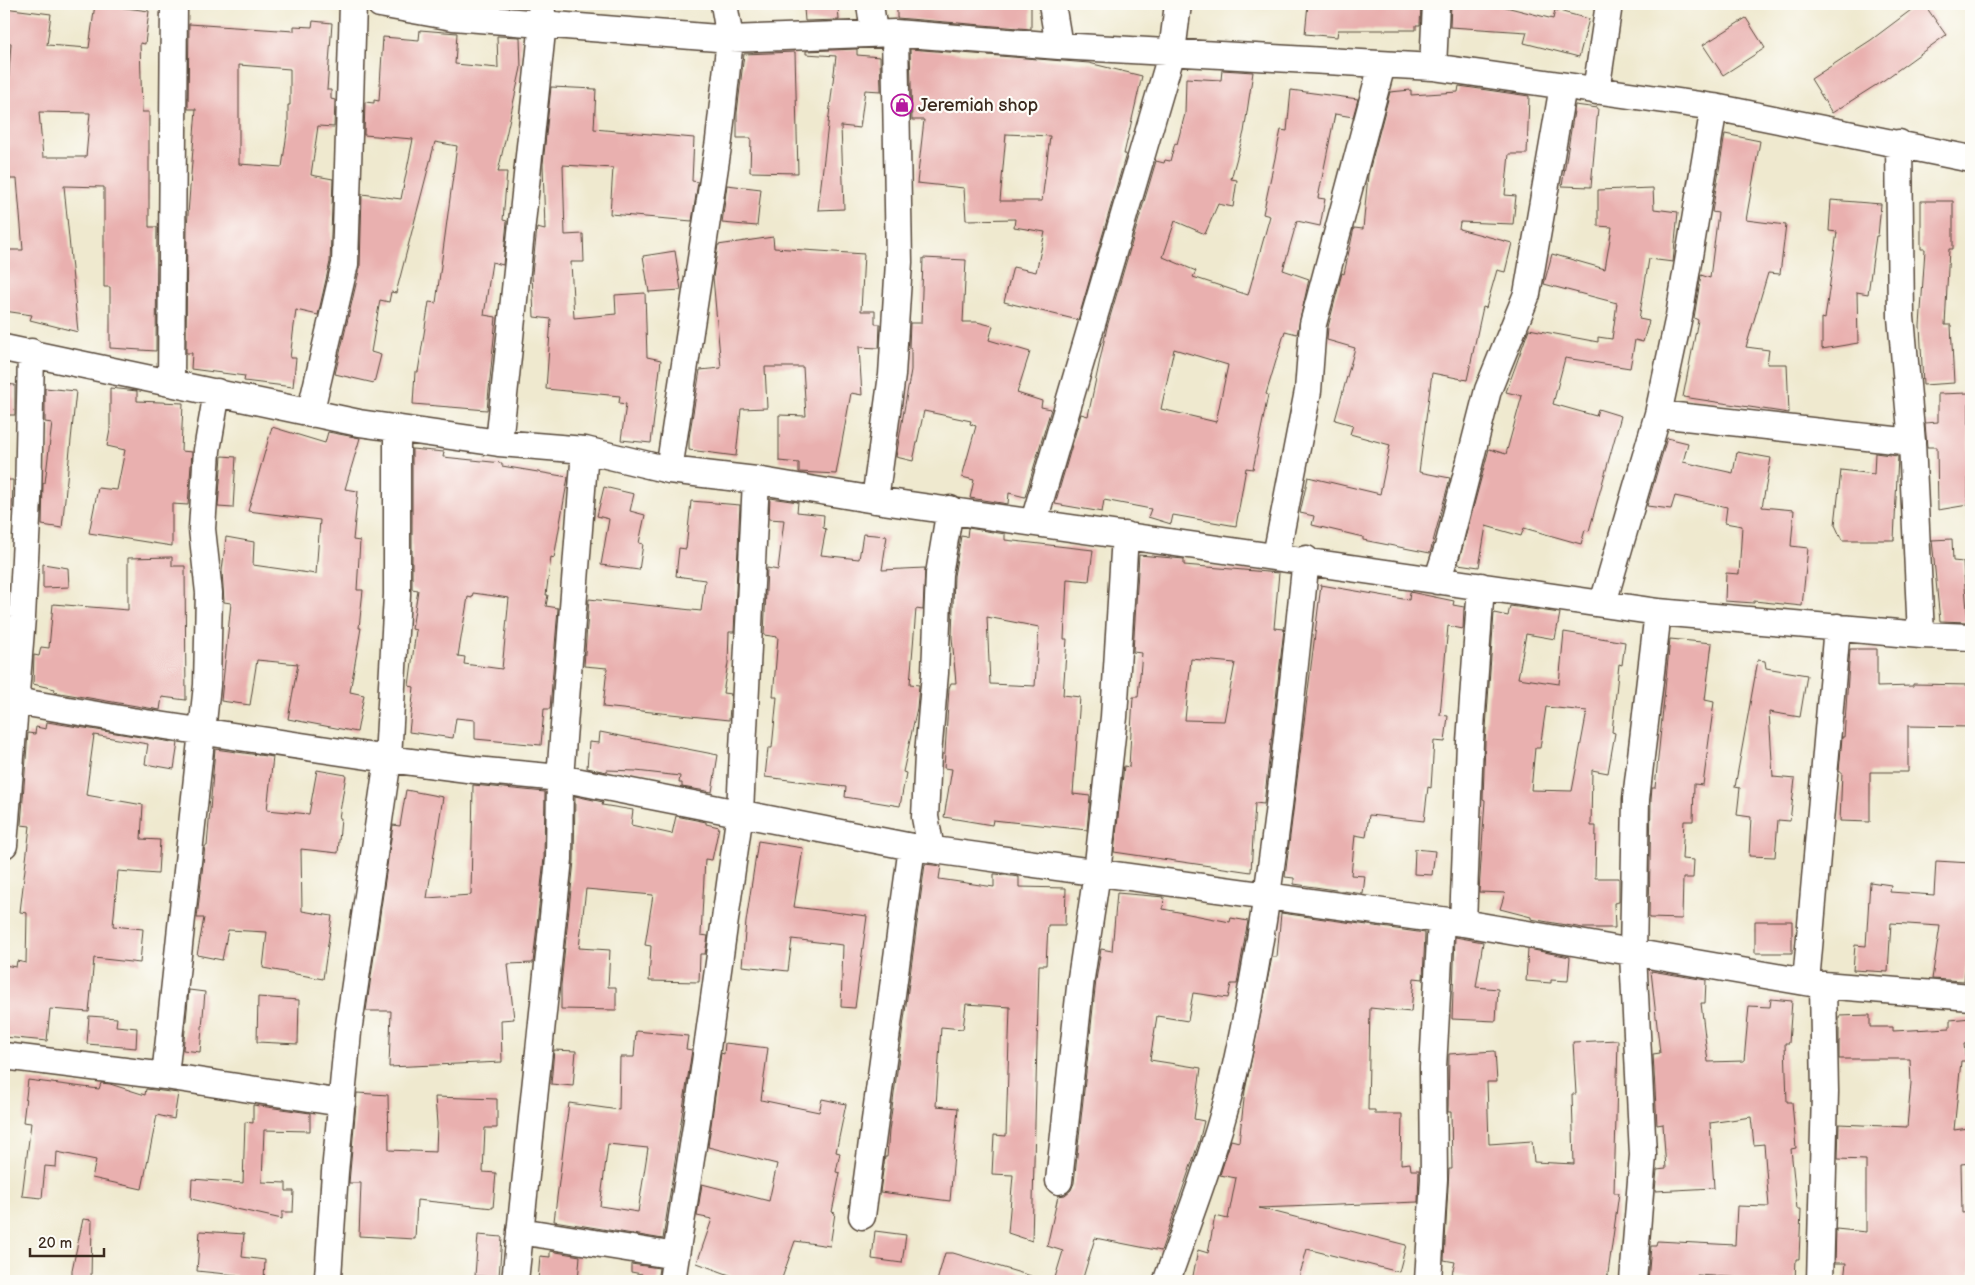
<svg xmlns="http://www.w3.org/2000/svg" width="1975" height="1285" font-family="'Balsamiq Sans',sans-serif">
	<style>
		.building { fill: #e9b0af; fill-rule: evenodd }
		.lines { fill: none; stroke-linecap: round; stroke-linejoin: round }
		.street-casing { stroke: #564739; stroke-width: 29 }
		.street { stroke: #fff; stroke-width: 26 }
		.labels { text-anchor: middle; stroke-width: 4.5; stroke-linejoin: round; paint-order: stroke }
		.poi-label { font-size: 18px; fill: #3b2a1e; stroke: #fdfcf7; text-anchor: start }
	</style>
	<rect width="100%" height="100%" fill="#fdfcf7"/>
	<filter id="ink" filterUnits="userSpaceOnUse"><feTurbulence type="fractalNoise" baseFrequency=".02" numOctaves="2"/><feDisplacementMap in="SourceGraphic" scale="10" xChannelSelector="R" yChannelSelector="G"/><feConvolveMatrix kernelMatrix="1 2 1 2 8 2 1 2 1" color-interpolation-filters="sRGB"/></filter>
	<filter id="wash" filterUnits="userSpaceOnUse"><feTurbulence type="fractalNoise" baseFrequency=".0096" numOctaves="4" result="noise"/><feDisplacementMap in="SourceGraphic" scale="20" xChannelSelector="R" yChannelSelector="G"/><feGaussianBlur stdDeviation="1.12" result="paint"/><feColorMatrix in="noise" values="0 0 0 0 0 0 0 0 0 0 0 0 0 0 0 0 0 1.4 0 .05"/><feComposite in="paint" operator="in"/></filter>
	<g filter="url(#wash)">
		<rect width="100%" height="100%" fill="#efe9cf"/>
		<g id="blocks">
			<!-- building -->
			<path class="building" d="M95,4L149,11L145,44L140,43L142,112H149V227H157L156,351L110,348V287H104V187L64,186L78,332L30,320L32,315L4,311L8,250H23L17,179H10L4,101H7L11,43L4,42V8L51,14L47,45L89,48ZM39,112L90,113L86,157H43Z
				M897,4H1031V29L897,18Z
				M1308,4H1421L1420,25H1416V30H1338L1337,37L1305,34Z
				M1451,4H1503L1502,6L1553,19L1555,10L1589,19L1579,57L1524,43L1527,32L1450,27Z
				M1919,4H1924L1946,35L1884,80L1832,113L1811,79L1871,40Z
				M838,7L839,20L805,21L804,8Z
				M1746,18L1765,48L1723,75L1703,45Z
				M313,21L332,23L327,90H331V99L335,100L334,127L318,126L311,175L333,179L330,262L318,315L296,310L290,358H296L293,387L244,381L245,376L191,369L192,353H186L187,227L196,109H188L189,24L294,31V26L312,27ZM239,65L290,69V105H288V126L282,167L239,164Z
				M420,30L457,33L455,64L498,68L497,36L520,37L521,68L498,172H507L503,220L507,221L503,265L492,262L484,315L496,317L487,410L413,404L415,372H418L429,302L436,303L457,146L435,142L396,293L391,292L389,302L380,300L371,352L381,355L374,383L335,374L360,267L362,194L401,199L413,139L364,135L365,102L374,103V100L379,101L383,37L419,40Z
				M857,49V55L880,57L881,91L865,90L860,128L841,126L844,209L818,210L836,56L806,54V51Z
				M910,49L1089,63L1142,76L1124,154H1126L1078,320L1004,302L1013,267L1036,272L1045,232L1014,227L1015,219L966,220L964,188L917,183L924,120H912ZM1006,134L1050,136L1042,201H1000Z
				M795,52L798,173L750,172L751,138H737V113L744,54Z
				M1222,70L1253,72L1244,132L1231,179L1237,180L1233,207L1218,204L1205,234L1175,221L1163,257L1196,271L1193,277L1248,295L1270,216L1263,214L1281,130L1287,131L1291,90L1358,99L1353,117L1335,114L1318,198L1325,199L1320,226L1297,221L1283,270L1309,279L1297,334L1285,331L1266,394L1268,395L1253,469L1246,468L1236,526L1173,515L1171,524L1148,517L1151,509L1104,500L1102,512L1055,504L1081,414L1088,416L1107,327L1156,161L1164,163L1165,160L1170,161L1175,143L1177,144L1185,114L1186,78L1221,80ZM1174,349L1228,365L1216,422L1161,409Z
				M1459,86L1529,96L1527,154H1509L1505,195L1516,196L1513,224L1460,222L1459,229L1512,243L1505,272L1497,270L1486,308L1483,307L1467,380L1432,373L1419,472L1450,478L1430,553L1363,540V537L1312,525L1314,516L1300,513L1308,477L1380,494L1390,445L1350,434L1353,425L1335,420L1355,348L1327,340L1328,327L1342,273L1344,274L1354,228L1363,229L1368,175L1390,92L1411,90V95L1458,92Z
				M551,87L596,89L594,129L694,138L692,181L698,182L692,221L610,214L613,168L563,165L565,235L583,234L584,262H571L574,318L616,314L615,295L645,293L647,357L661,360L651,443L621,440L626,404L619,403L620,396L546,389L551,319L534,317L532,274L537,228L545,230L543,164Z
				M1575,105L1598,108L1591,187L1562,186Z
				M1725,134L1760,141L1746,220L1786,225L1780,274L1768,273L1746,347L1769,350L1767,364H1787L1789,413L1683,397L1698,320L1694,318L1701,275L1710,278L1718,213L1712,212Z
				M727,185L761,189L757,226L722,223Z
				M1653,188L1654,209L1678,212L1673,262L1649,259L1639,319L1649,321L1643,342L1635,340L1630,368L1565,358L1553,404L1596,416L1598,409L1621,416L1589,531L1585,530L1581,544L1524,528L1521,536L1486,526L1479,567L1458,564L1489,449L1506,454L1522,396L1506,392L1529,329L1598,342V337L1612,339L1617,303L1544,284L1552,254L1605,269L1612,227L1598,226V190Z
				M1831,200L1881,204L1878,236H1876L1868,294L1857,292L1858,343L1822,349V318L1825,319L1837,232L1829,231Z
				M1921,201H1953V249H1949L1945,325H1951L1954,383L1923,385L1920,326L1925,249H1921Z
				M773,237L774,248L864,254L861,311H875V324H880L879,348L859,347L862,395L851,393L836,474L799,472V463L779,461V415L806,416L803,367H765L767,408L741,409L736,456L689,450V438L700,370L721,368L713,277L718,245Z
				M675,251L681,290L649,292L643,256Z
				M923,258L966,260L963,322H977L993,326L989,340L1030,352L1017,393L1042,401L1041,407L1051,409L1025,497L1009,493L1008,504L970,498L974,480L962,477L976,426L970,424L971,421L924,411L913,461L896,457L911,370V348H909L910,323H921Z
				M4,384L15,385V415H4Z
				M45,388L76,391L62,528L42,525L43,483H45L52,423L45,422Z
				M110,388L137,391V401L183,403L181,451L192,452L188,505L172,504V546L89,533L98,488L117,490L125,450L107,446L110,430Z
				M1969,393L1968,505L1938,510L1937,447H1927L1925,423L1938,422V394Z
				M272,427L325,443L328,432L360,438L345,489L358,491L353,540L360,541L357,590H363L359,628H361L350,692L364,695L357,732L288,719L298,664L257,660L250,705L221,701L231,603L224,602L222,571L226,537L254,542L253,565L316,574L320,520L248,511Z
				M1667,438L1688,443L1683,462L1733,473L1737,452L1771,458L1762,507L1794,510L1791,546L1808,548L1802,606L1754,601V603L1725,601L1726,573L1739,574L1742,526L1725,523L1727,507L1675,496L1671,509L1647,506Z
				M412,449L444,452L443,457L502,463V466L568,477L554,558L551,557L546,595H548L546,606L558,608L550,709H544L541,745L475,739V720L456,718L453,738L409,732L414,687L409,686L416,630L412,629L418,590L412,589ZM473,593L509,598L502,669L464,664L465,657L458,656L468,597L472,598Z
				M1875,453L1898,456L1894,540H1842L1835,525L1841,470L1874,474Z
				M222,456L236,457L233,508L218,507Z
				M4,480H13L12,512L4,511Z
				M604,487L634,494L630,511L645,515L639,543L643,544L639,570L601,565L609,519L597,516Z
				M770,498L798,502L797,512L824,515L823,528L826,529L821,555L859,559L863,534L887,536L882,570L925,568L923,610L916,609L910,684L919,685L917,708L903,772L906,773L900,806L845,797L846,787L765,777L768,748H772L777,697H773L778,637L764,635L767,568L778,570L784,520L769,519Z
				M691,501L740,505L734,632H729L728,663L723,693L731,694L729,720L603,707L607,668L584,666L589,599L701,611L705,580L676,576L679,548L686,549Z
				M968,528L1005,534V540L1093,550L1089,581L1067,579L1064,639H1067L1063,695L1080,697L1073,794L1090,796L1087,830L993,820L992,825L944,817L952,769L944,768L949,688L951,683H956L952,637L954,576L961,536L967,537ZM987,617L1039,627L1035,686L990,684Z
				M1952,539L1953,561L1963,562L1968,622L1940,621L1932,540Z
				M1139,555L1184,559V565L1279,573L1274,628L1284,629L1264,804L1255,803L1251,872L1114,852L1124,766L1129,767L1133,697H1138L1142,653L1133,652ZM1191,659L1235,663L1224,721L1185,720Z
				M172,557V566H185L186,700L162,697L160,710L54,692L55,689L33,684L34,655L39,656L41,647L49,648L53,604L128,610V558Z
				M43,564L68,568L69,587L43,588Z
				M1321,585L1409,600L1410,592L1454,601L1453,605L1464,607L1463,629L1448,626L1440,715L1448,716L1445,742L1434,741L1431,788L1428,787L1424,821L1369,815L1366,837L1355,835L1351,875L1365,876L1363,894L1294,884V878L1285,877Z
				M1510,606L1560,613L1555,639L1526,634L1518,678L1559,684L1564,632L1625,642L1622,665L1619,664L1612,732L1615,733L1608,773L1592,770L1591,826H1596L1595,878H1619V902L1614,903L1615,928H1583L1531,919V917L1500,909L1505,893L1479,892L1485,800L1483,799L1485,743L1494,613L1508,616ZM1546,707L1587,711L1572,791L1531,790L1535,748H1540Z
				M1670,639L1712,643L1705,700L1714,702L1703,785L1694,784L1693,821H1684L1682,859L1694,860L1693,878H1683L1682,919L1649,918L1651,800L1652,788H1655Z
				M1850,649H1877V687L1913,686V684L1971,685V727L1908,726V772H1870V822L1840,821L1842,772H1839L1842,737H1844Z
				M1758,660L1765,661L1766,668L1807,675L1800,717L1769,712L1773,777L1795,779L1790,821L1778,820L1775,857L1749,856L1751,817L1737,815L1740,788L1735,787Z
				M47,722L178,743L174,769L145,764L148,744L94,735L86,795L143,805L141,839L160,840L158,874L118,871L113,926L143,929L140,963L94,958L89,1012L50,1009L47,1041L4,1037V965L16,967L17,961L26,963L27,913L20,912L30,826L21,825L28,733L35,734L36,727L46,729Z
				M600,732L718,755L712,792L682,787V783H679L680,776L636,771L607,770V772L587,768L589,742L599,743Z
				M215,749L273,757L267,810L309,814L317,770L346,775L339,818H341L338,853L301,849L302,911L332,916L323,979L263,968L267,932L228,930L222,960L197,955L204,918H197L205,846H207Z
				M473,785L545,792L544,858L533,963L508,964L514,1019L501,1020L502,1062L389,1067L391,1011H366L393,825L400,826L406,790L443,797L427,898L471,895Z
				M575,796L603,802L602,805L633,810L631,825L672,834L676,816L706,822V824L719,827L712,860L705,859L701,935L708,936L705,954H700L699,982L649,981L651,946L645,945L653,895L586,889L579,948L610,950L608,987H616V1010L561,1009V985L574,861Z
				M758,841L803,848L794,907L867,916L855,1008L841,1007L843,945L792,939L788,971L742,966L746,922Z
				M1415,849L1435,851L1432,875L1414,874Z
				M1936,861L1971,863V927L1964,981L1932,979L1940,926L1891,923L1888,972L1853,970L1855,945L1866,946L1870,882L1891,885L1890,892L1934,895Z
				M925,864L941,866L939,879L994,887V874H996L1019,877V887L1066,888L1065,925H1048L1046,965H1039L1032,1241L1008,1233L1013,1175L992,1174L994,1135L1006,1136L1010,1007L966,1004L963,1029L941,1027L936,1106L958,1108L950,1201L880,1192L885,1157H887L889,1131Z
				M1117,893L1164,897L1163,909L1230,922L1231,918L1248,921L1245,937L1237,984H1231L1228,998L1193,993L1188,1021L1157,1016L1150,1060L1201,1068L1194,1119L1204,1121L1199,1142L1161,1251L1095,1238L1082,1281H1054L1063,1251L1047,1246L1058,1196L1065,1195L1071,1190L1074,1183L1096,980L1101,949L1112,951Z
				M1281,913L1425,933L1423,979L1414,978L1411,1012L1370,1008L1368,1110H1375V1114H1402L1401,1164L1410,1163L1411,1170H1419L1418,1202L1259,1208L1406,1245L1399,1272L1307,1249L1298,1281H1192L1198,1250L1208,1253L1215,1216L1228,1219L1236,1178L1220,1175L1231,1140L1239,1142L1245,1091L1272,957H1277Z
				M1755,921H1792V953H1755Z
				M1455,937L1483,942L1476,987L1498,989L1496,1021L1452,1019Z
				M1528,949L1570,957L1568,981L1551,980V983L1526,981Z
				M1651,971L1706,980L1705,1003H1701L1708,1062L1744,1061L1749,1006L1770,1007L1771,999L1792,1001L1789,1043H1785L1787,1102H1792L1796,1148L1791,1149L1797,1209H1801L1799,1259H1796L1795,1281H1744V1278L1697,1275L1696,1281H1648L1651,1246H1656L1657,1241L1735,1245L1737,1206L1769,1207L1764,1144L1754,1145L1751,1117L1710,1123L1714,1188L1655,1191L1657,1170L1666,1169L1663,1124L1657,1125L1653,1054L1660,1053Z
				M189,990L205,992L200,1052L183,1050Z
				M258,997L299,1000L298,1044L257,1042Z
				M1870,1015V1027H1893V1031L1950,1028V1020L1971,1018V1043L1964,1044L1966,1061H1961L1954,1130L1969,1128L1971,1163L1961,1164L1962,1213L1971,1212V1281H1844L1846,1263H1835L1836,1229L1866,1232V1160L1838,1159L1839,1124L1907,1127L1911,1083L1910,1059H1839V1016Z
				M89,1016L117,1018L116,1026L137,1028L136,1048L87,1044Z
				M636,1031L688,1036L686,1049L692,1050L663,1239L554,1221L569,1103L619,1110L620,1057H634ZM608,1144L648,1148L638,1212L600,1206Z
				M1618,1040L1614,1193H1619L1607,1281H1483L1452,1274L1455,1262L1444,1260L1449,1169H1452L1451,1112H1448L1449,1054L1495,1051L1497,1082H1487L1489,1144L1532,1141L1534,1162L1574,1164L1572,1094H1576L1573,1042Z
				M725,1043L768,1048L761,1100L819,1112L822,1099L846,1104L836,1152L840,1153L836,1172L840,1173L832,1212L835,1213L830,1246L795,1241L781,1281H746L697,1263L712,1219L697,1216L702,1184L769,1201L777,1164L708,1147L721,1053L724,1054Z
				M554,1050L576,1051L573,1086L551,1084Z
				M28,1080L99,1089L101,1083L110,1084L145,1095L146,1089L178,1093L174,1119L157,1115L142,1189L92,1178L96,1160L57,1152L56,1167L45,1166L42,1198L22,1196L31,1123L23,1122Z
				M357,1093L388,1095L389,1150L436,1152L437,1124L435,1097L497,1099V1128H485L483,1172L496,1173L493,1208L417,1200L415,1239L359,1236L361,1183H349Z
				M253,1105L310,1113V1131L264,1130L262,1182L286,1183V1191H294L293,1212H282V1219L191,1199L192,1179L243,1183L245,1122L253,1123Z
				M83,1219L92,1220L91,1281H72V1270Z
				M200,1231L244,1234L242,1257L265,1260L264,1281H236V1275L197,1271Z
				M875,1231L906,1235L902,1263L872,1259Z
				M478,1235L502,1237L499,1277L475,1276Z
				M550,1251L580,1256L578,1281H538L540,1256L550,1257Z
				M945,1253H953L1031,1276V1281H937Z
				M631,1264L659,1268L657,1281H642V1274L631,1272Z"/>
		</g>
	</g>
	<g filter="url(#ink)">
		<use href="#blocks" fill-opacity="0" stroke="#564739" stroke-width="1"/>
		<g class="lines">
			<!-- street casing -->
			<g class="street-casing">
				<path id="street" d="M380,4L453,17L730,39L895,33L1059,46L1433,67L1714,107L1971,159
					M870,4L874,33
					M1052,4L1059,46
					M1433,67L1436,4
					M1596,91L1609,4
					M1899,143L1901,317L1912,442
					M4,348L359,423L499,443L585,450L669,470L756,480L875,500L1658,612L1921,635L1971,637
					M171,382L174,4
					M310,414L345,264L353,4
					M1658,414L1912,442L1921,635
					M499,443L543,22L541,4
					M669,470L719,140L730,39L724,4
					M875,500L892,375L899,262L895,33
					M1034,521L1172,52L1178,4
					M1276,556L1308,391L1313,324L1382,65
					M1437,581L1448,547L1488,390L1527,294L1563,86
					M1603,603L1658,414L1679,316L1714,107
					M4,699L132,721L388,759L475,770L560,778L912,847L1463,923L1823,985L1971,997
					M4,845L22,617L28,500L31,352
					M931,849L925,817L928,755L935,673L939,574L950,509
					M1463,923L1470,742L1481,586
					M1806,982L1837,627
					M4,1056L165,1076L342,1103
					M165,1076L207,685L209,593L202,529L207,450L217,392
					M1059,1181L1081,978L1097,873L1114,717L1125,535
					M862,1216L912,847
					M520,1231L676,1256
					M328,1277L335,1172L348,1032L388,759L397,595V429
					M1167,1280C1192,1209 1220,1138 1236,1065C1273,899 1288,728 1306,559
					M515,1281L559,859L560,778L585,450
					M672,1281L697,1120L740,812L756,480
					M1428,1281L1434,1179L1433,1068L1441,921
					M1633,1281L1643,1155L1633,954L1636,799L1658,612
					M1820,1281L1825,1092L1823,985"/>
			</g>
			<!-- street -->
			<use href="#street" class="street"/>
		</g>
	</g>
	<!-- icons -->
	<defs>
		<g id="shop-ring" transform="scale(1.125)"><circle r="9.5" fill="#fdfcf7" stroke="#b5179e" stroke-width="1.5"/><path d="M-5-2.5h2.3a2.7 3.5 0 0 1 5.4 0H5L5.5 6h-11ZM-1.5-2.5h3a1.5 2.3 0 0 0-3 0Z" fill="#b5179e"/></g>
	</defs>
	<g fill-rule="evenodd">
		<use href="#shop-ring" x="902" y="105"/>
	</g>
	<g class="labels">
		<!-- poi labels -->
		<g class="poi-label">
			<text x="918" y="111">Jeremiah shop</text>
		</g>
	</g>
	<!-- margin -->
	<rect width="1975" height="1285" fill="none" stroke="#fdfcf7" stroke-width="20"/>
	<!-- scale -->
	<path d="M30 1248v8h74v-8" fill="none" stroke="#3b2a1e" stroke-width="2.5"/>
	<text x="38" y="1248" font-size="15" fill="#3b2a1e" stroke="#fdfcf7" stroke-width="4" paint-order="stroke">20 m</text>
</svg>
